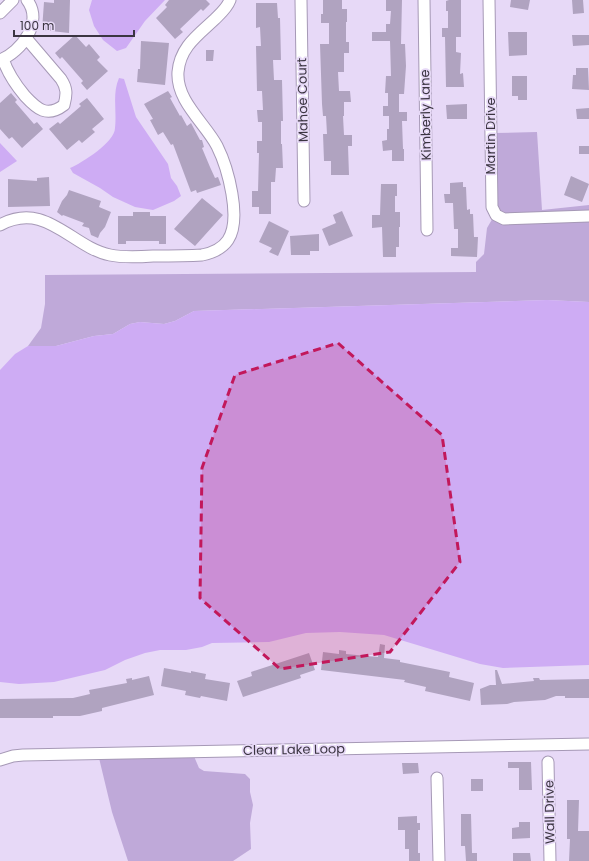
<svg xmlns="http://www.w3.org/2000/svg" width="589" height="861" font-family="Poppins,sans-serif">
	<style>
		.green { fill: #bfa9d9 }
		.water { fill: #ceacf4 }
		.building { fill: #b0a3c0 }
		.lines { fill: none; stroke-linecap: round; stroke-linejoin: round }
		.minor-casing { stroke: #a699b6; stroke-width: 13 }
		.minor { stroke: #fff; stroke-width: 11 }
		.marked { fill: #c2185b; fill-opacity: 0.2; stroke: #c2185b; stroke-width: 3; stroke-dasharray: 8 5; stroke-linejoin: round }
		.labels { text-anchor: middle; stroke-width: 3.5; stroke-linejoin: round; paint-order: stroke }
		.street-label { font-size: 13px; fill: #3b3541; stroke: #e7d9f7 }
	</style>
	<rect width="100%" height="100%" fill="#e7d9f7"/>
	<!-- green -->
	<path class="green" d="M537,132L542,210L589,205V302L547,300L194,311L175,321L164,324L140,322L130,324L113,334L94,336L56,346H28L41,328L45,304V275L476,272V262L484,254L487,228L494,216V133Z
		M193,754L199,768L204,771L245,774L250,779V792L253,805L250,823L251,849L233,861H128L112,812L99,758Z"/>
	<!-- water -->
	<path class="water" d="M92,0H165L145,21L126,48L117,51L103,40L94,26L89,10Z
		M119,78L124,79L136,117L168,164L171,178L177,186L181,196L174,201L153,210L135,207L113,197L100,188L73,173L70,168C82,163 115,142 115,128C117,111 112,94 119,78Z
		M0,143L17,161L0,172Z
		M547,300L589,302V665L503,668L480,664L384,635L340,632L306,633L269,642L212,643L202,647L186,650H160L145,653L125,660L105,670L54,682L19,684L0,682V370L15,354L28,346H56L94,336L113,334L130,324L140,322L164,324L175,321L194,311Z"/>
	<!-- building -->
	<path class="building" d="M54,0H70L69,33L42,30L44,2L54,3Z
		M169,0H206L210,4L203,11L201,9L180,29L183,32L175,39L156,18L167,7L165,5Z
		M323,0H342V9H347V22H346V42H349V53H344V72H338L339,91H350L351,102H344V116H343L344,135H352V146H348L349,175H331V161H324L323,134H327L326,116H323L322,104L320,44H329V23H321V14H323Z
		M386,0H402L401,44H405L406,66L404,94H399V112H407V121H402L403,149H404V161H392V150L383,151L382,141L387,140V129H389V116H383V106H388V93H385L386,76H391L390,41H372V32H386V24H390L391,11H386Z
		M449,0H461V37H456V52L461,53L460,74L463,73L464,87H446L445,37H442V28H448V11H446V1Z
		M511,0H530L528,10L510,7Z
		M572,0H583L584,13L573,14Z
		M256,3H277L278,18H280L281,60H273L274,80H282L283,121H281V144H282L283,168H276L275,182H271V214H259V207H252V191H258L259,153H257V141H262V122H258L257,110H263L262,91H257L256,46H261L260,27L256,28Z
		M508,32H527V55L509,56Z
		M75,35L86,47L89,44L100,57L97,60L108,71L87,90L81,83L83,81L62,57L60,59L55,53Z
		M572,35H589V45L573,46Z
		M141,41L169,43L165,85L137,82L138,69H140Z
		M206,50H214L213,61H206Z
		M576,68H588L589,90L572,89L573,75H576Z
		M512,76H527V100H518V96H512Z
		M168,91L172,97L170,98L180,116L181,115L187,126L191,123L200,140H202L204,147L202,148L210,167L215,178L218,177L221,185L197,193L196,190L191,192L173,144L171,145L163,132L158,135L150,120L153,119L144,104Z
		M11,93L17,100L15,102L34,124L37,122L43,129L22,148L12,137L9,139L0,129V103Z
		M87,98L104,119L92,129L95,132L82,143L79,140L67,150L49,129L58,122L60,124L81,106L79,104Z
		M467,104V119H447L446,105Z
		M589,108V119H577L576,109Z
		M579,146H589V154H579Z
		M571,176L589,184L582,202L564,195Z
		M49,177L50,206L8,207V179L37,181V178Z
		M463,182V187H466L467,210L470,209V214H473L474,237H478L477,257L451,256V248H458V229H454L453,203H445L444,194H450V183Z
		M381,184H397V196H395V212H400V227H399V247H396V257H383L382,227L372,228V215H380Z
		M69,190L101,201L99,207L111,212L105,227L100,233L98,238L91,235L89,228L82,226L84,223L63,215L62,216L57,212L62,201L67,195Z
		M202,198L223,215L195,246L174,229Z
		M342,211L353,236L329,246L322,229L336,223L333,215Z
		M133,212H150V216H166V244H159V241H126V244H118V216H133Z
		M269,221L289,231L278,256L269,252L272,248L259,242Z
		M319,234V251H310V255H291L290,236Z
		M380,644L385,645L384,658L400,660V662L450,672L449,677L474,683L470,701L425,691L426,687L404,682L405,680L321,670L323,652L339,654V650L346,651V654L378,657Z
		M309,653L315,670L300,675L301,678L243,697L237,681L252,676L251,672Z
		M164,668L191,673V671L206,674L205,679L230,683L227,701L201,696L200,698L185,695L186,691L161,686Z
		M495,670H497L502,684L534,681L533,678H539L540,680L589,679V698H565V696H556L545,700L514,702L507,704L481,705L480,689L490,685H496Z
		M149,676L154,695L102,708V711L80,716H53V718H0V699L73,698L90,694L89,690L127,683L126,679L132,678V680Z
		M508,762H531L532,790H519V768H508Z
		M402,763H418L419,773L403,774Z
		M471,779H483V791H471Z
		M567,800H579L578,831H589V861H569L570,839H567Z
		M461,814H471L472,853H477V861H466L465,846H461Z
		M417,816V823H420V830H418V853H420V861H409V849H405V830H398V817Z
		M519,822H530V838L512,839V828L519,827Z
		M513,853H530L531,861H513Z"/>
	<g class="lines">
		<!-- minor casing -->
		<g class="minor-casing">
			<path id="minor" d="M301,0L304,201
				M424,0L427,230
				M489,0L492,207L496,215L504,219L589,216
				M0,13L13,0
				M3,59C8,74 15,84 25,96C37,109 47,118 64,105C67,94 67,88 61,79L26,38
				M0,60C21,52 44,22 27,0
				M0,225C46,200 71,247 110,255C124,258 139,257 153,256C169,256 186,256 202,255C212,253 222,249 228,240C242,219 228,168 217,146C205,123 176,101 178,72C180,47 198,35 215,19C221,13 227,8 230,0
				M0,760L13,756L23,755L589,744
				M548,762L550,861
				M437,778L439,861"/>
		</g>
		<!-- minor -->
		<use href="#minor" class="minor"/>
	</g>
	<!-- marked area -->
	<path class="marked" d="M338,343L442,435L460,562L390,652L280,669L200,598L202,468L235,375Z"/>
	<g class="labels">
		<!-- street labels -->
		<g class="street-label">
			<text transform="translate(302 100) rotate(-91)" y="5">Mahoe Court</text>
			<text transform="translate(425 115) rotate(-91)" y="5">Kimberly Lane</text>
			<text transform="translate(490 136) rotate(-90)" y="5">Martin Drive</text>
			<text transform="translate(294 749) rotate(-1)" y="5">Clear Lake Loop</text>
			<text transform="translate(549 812) rotate(-91)" y="5">Wall Drive</text>
		</g>
	</g>
	<!-- scale -->
	<path d="M14 30v6h120v-6" fill="none" stroke="#3b3541" stroke-width="2"/>
	<text x="20" y="30" font-size="12" fill="#3b3541" stroke="#e7d9f7" stroke-width="3" paint-order="stroke">100 m</text>
</svg>
